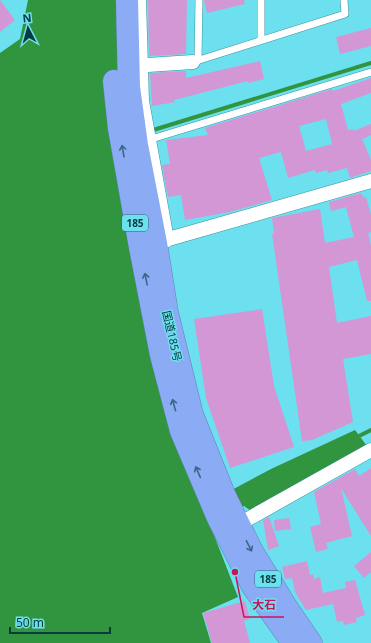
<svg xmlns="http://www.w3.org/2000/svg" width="371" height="643" font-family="'Noto Sans','Noto Sans JP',sans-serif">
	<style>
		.water { fill: #31943f }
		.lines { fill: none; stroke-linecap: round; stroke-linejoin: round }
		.stream { stroke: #31943f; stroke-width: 4 }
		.building { fill: #d297d4; fill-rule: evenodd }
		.lane-casing { stroke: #39939d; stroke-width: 8 }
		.street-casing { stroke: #39939d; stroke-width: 15 }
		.highway-casing { stroke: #5c84b6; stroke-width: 23 }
		.lane { stroke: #fff; stroke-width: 7 }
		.street { stroke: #fff; stroke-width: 14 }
		.highway { stroke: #8babf5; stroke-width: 22 }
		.oneway { stroke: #3a6889 }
		.labels { text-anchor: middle; stroke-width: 3; stroke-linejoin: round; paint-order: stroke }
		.shield { fill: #6ce0ee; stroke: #236c75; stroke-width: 1 }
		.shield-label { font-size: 10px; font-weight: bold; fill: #043b41 }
		.street-label { font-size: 11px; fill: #043b41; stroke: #6ce0ee }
		.leader { fill: none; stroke: #c2185b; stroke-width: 1.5 }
		.callout-dot { fill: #c2185b; stroke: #6ce0ee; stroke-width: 1.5 }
		.callout-label { font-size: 12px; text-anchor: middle; font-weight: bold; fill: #c2185b; stroke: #6ce0ee; stroke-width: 3; stroke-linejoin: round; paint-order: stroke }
	</style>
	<rect width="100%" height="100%" fill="#6ce0ee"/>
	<!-- water -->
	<path class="water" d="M28,0H134L202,506L271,469L355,430L367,446L251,511L244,506L209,522L238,597L202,613L211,643H0V53L20,39Z"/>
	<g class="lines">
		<!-- stream -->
		<path class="stream" d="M150,131L371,63
			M355,438L371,430"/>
	</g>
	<!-- building -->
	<path class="building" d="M0,0L15,20L0,32Z
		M148,0H187L186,54L149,56Z
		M204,0H244L245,4L207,13Z
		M371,28V46L340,54L336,37Z
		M260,61L264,79L248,83V81L174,100L175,102L152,106L150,73L186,71V78Z
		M371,78V93L341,104L348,130L353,129V131L371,124V135L362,139L371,160V171L350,178L347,168L328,173L327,170L316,173L315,170L288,178L281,152L259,158L272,200L230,212L185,220L181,195L168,197L162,165L170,164L166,140L208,135L205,128L332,89L333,91ZM326,119L332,144L306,151L299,126Z
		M361,193L364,198L366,197L371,215V232L368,233L371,246V301H367L357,260L329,267L337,323L371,316V354L343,359L353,422L312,440L302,441L272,234H274L272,218L320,209L325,243L354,237L346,207L331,211L329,202Z
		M262,309L274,386L294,447L230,468L206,398L194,319Z
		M371,468V536L341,488L352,536L326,543L328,549L316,552L310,527L321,524L314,492L355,469L359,476Z
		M269,517L279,546L268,550L263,520Z
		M289,518L291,529L275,531L274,520Z
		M371,552V572L364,578L354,566Z
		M307,561L310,575L313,574L314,579L320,577L323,593L346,588L345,582L355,580L365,615L356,618L357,622L344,625L343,621L337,622L333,604L306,610L295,592L292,578L285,579L282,567Z
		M245,601L250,619L244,621L250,643H212L203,613Z"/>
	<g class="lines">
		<!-- lane casing -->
		<g class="lane-casing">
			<path id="lane" d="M261,40V0
				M198,60L199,0
				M193,62L345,14L344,0
				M148,140L371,72"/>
		</g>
		<!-- street casing -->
		<g class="street-casing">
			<path id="street" d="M139,0L142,101L167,240
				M132,66L193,62
				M158,242L371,181
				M231,526L248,519L371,450"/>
		</g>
		<!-- highway casing -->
		<g class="highway-casing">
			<path id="highway" d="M127,0L129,87L137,145L156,243L167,312L192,414L224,494L252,551L287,608L311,643
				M114,81L119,128L140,247L161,355L181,431L218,518L253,587L293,643"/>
		</g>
		<!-- lane -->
		<use href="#lane" class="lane"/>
		<!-- street -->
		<use href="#street" class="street"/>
		<!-- highway -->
		<use href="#highway" class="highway"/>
	</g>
	<!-- one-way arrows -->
	<defs><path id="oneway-shaft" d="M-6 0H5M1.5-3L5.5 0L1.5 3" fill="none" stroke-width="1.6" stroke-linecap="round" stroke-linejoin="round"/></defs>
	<g class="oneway">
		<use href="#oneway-shaft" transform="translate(123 151) rotate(-100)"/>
		<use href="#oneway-shaft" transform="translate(146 279) rotate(-101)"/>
		<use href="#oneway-shaft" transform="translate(174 405) rotate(-105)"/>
		<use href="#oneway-shaft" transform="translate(198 472) rotate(-113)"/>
		<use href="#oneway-shaft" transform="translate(249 546) rotate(63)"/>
	</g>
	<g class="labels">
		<!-- shield labels -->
		<g class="shield">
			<rect x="122" y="215" width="26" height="16" rx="3"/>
			<rect x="255" y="571" width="26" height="16" rx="3"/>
		</g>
		<g class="shield-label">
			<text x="135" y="227">185</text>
			<text x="268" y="583">185</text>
		</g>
		<!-- street labels -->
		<g class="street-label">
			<text transform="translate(172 336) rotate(77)" y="4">国道185号</text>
		</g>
	</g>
	<!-- callouts -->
	<path class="leader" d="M235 572L244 617H284"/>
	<circle class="callout-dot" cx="235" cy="572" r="4"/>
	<g class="callout-label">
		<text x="264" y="609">大石</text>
	</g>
	<!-- north arrow -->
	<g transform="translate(28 28) rotate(354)" stroke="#6ce0ee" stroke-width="3" paint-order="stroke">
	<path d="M0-3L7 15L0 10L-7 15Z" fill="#043b41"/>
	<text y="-6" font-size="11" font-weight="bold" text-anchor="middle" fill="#043b41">N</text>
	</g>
	<!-- scale -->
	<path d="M10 627v6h100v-6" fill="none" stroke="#043b41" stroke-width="2"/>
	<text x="16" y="627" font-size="12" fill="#043b41" stroke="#6ce0ee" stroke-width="3" paint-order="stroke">50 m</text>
</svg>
